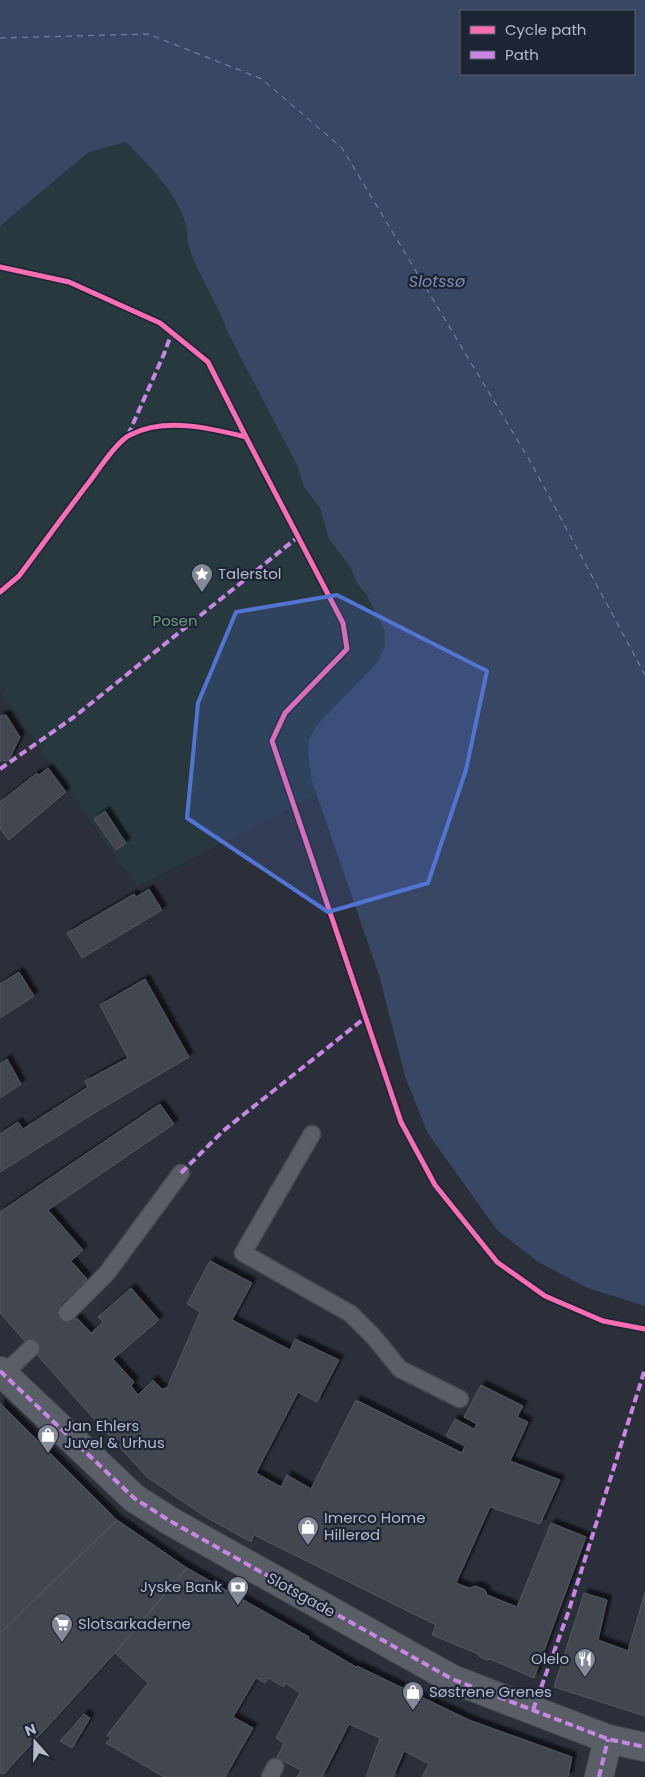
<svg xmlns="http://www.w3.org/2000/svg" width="645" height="1777" font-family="Poppins,sans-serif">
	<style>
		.green { fill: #27393f }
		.water { fill: #384764; fill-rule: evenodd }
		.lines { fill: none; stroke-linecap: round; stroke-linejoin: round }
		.ferry { stroke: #7c8eb2; stroke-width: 1; stroke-dasharray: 6 5; stroke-linecap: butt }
		.building { fill: #434750; stroke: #525761; filter: url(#shadow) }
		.lane-casing { stroke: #464a52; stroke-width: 19 }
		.street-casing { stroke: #464a52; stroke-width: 30 }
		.lane { stroke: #5a5e67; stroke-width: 16 }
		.street { stroke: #5a5e67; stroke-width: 28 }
		.quiet { stroke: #c787e3; stroke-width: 4; stroke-dasharray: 8 4; stroke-linecap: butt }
		.cycleway-casing { stroke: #1d2434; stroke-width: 8 }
		.cycleway { stroke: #f96db3; stroke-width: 5 }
		.marked { fill: #5274d3; fill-opacity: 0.2; stroke: #5274d3; stroke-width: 4; stroke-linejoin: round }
		.labels { text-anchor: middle; stroke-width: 4.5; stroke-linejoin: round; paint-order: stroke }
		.poi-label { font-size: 15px; fill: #b4bac9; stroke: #1d2434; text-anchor: start }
		.park-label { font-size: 15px; fill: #6b9b7a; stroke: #1d2434 }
		.street-label { font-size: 15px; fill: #b4bac9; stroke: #1d2434 }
		.water-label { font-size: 16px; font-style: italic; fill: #7c8eb2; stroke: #1d2434 }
	</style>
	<defs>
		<filter id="shadow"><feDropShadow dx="4.5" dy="-4.5" stdDeviation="1" flood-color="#0009"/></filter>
	</defs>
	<rect width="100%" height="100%" fill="#2a2f39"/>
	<!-- green -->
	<path class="green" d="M126,142C147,164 174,188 184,219C188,231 187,244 192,256C203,283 219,306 228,333L297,465L304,487L320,508L329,539L351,568L357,583L366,594L384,629L385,645L377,663L316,726L308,754L312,781L317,794L137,887L0,691V226L89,152Z"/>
	<!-- water -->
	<path class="water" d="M0,0H645V1306L588,1288L538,1262L497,1230L427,1132L405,1076L379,975L312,781L308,754L309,740L316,726L377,663L385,645L384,629L366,594L357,583L351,568L329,539L320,508L304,487L297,465L228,333C219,306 203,283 192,256C187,244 188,231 184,219C174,189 147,164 126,142L89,152L0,226ZM461,11H634V74H461Z"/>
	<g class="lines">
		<!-- ferry -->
		<path class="ferry" d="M0,38L148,34L262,79L342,148L530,461L645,675"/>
	</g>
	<!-- building -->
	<path class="building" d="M6,715L20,737L9,760L0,761V716Z
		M48,768L66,792L9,840L0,829V802L37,773L39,775Z
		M105,811L126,843L116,850L94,819Z
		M149,889L162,910L82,958L67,933L134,894L136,897Z
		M19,972L34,996L0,1018V984Z
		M145,979L189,1057L101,1109L0,1172V1134L18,1122L23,1129L88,1087L85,1081L128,1058L100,1005Z
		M7,1059L21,1084L0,1098V1064Z
		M160,1104L174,1124L48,1210L83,1250L71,1261L87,1279L60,1305L74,1320L77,1318L91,1333L103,1322L98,1317L131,1288L159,1320L113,1359L134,1382L131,1386L138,1395L153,1380L162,1389L167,1388L200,1312L187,1304L210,1261L252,1283L232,1320L290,1350L295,1339L339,1360L317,1402L298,1392L256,1473L281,1487L287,1475L311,1489L356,1400L462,1453L465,1446L446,1436L455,1419L474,1429L477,1424L464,1417L481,1385L523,1406L517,1417L528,1422L510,1461L560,1480L540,1524L490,1507L456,1583L469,1588L476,1586L485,1590L487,1595L517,1607L551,1523L586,1537L534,1678L490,1659L487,1660L480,1657L478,1654L432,1635L436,1625L254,1535L251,1542L204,1516L147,1477L94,1419L0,1313V1212Z
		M0,1403L117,1520L0,1633Z
		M117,1520L187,1568L115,1653L4,1774L0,1773V1633Z
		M187,1568L309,1637L308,1639L356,1667L357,1666L469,1720L572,1757L568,1777H422L429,1764L404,1751L393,1777H366L380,1738L349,1724L322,1777H297L301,1770L277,1758L284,1743L276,1738L300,1693L285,1683L284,1687L268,1678L265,1683L256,1678L233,1717L253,1728L225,1777H164L106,1743L111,1738L107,1735L148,1683L115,1653Z
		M645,1592V1716L554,1687L584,1593L607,1600L598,1640L628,1651Z
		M84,1714L90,1718L72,1748L60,1741Z"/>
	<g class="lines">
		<!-- lane casing -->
		<g class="lane-casing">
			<path id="lane" d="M312,1134L243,1253L351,1314L373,1336L400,1369L460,1399
				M67,1313L107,1273L181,1173
				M4,1374L31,1348
				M270,1777L275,1767"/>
		</g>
		<!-- street casing -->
		<g class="street-casing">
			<path id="street" d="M0,1371L134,1498L170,1521L452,1679L608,1739L645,1747
				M599,1777L608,1739"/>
		</g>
		<!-- lane -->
		<use href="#lane" class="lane"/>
		<!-- street -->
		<use href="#street" class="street"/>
		<!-- quiet -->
		<path class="quiet" d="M128,435L164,354L172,332
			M0,769L74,717L298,537
			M181,1173L223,1131L366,1017
			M0,1371L134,1498L170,1521L452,1679L608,1739L645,1747
			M533,1710L568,1613L645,1369
			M599,1777L608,1739"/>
		<!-- cycleway casing -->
		<g class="cycleway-casing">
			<path id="cycleway" d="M0,267L69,282L160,323L208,362L246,437L343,623L347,649L285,713L272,741L401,1122L435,1185L497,1262L545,1296L603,1321L645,1329
				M0,592L19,576C43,544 66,512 90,481C99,469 117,441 130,435C165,417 210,428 246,437"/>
		</g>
		<!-- cycleway -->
		<use href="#cycleway" class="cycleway"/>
	</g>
	<!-- marked area -->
	<path class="marked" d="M337,595L487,671L466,770L428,883L328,912L187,818L198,703L236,612Z"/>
	<!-- icons -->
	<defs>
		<g id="sight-pin" transform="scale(1.125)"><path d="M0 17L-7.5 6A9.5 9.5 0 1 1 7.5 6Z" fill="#848997" stroke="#1d2434"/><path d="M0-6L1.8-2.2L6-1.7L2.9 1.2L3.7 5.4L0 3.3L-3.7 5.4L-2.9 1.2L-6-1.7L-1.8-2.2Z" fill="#fff"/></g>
		<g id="shop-pin" transform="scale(1.125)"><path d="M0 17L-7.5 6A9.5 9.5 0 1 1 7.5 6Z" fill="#848997" stroke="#1d2434"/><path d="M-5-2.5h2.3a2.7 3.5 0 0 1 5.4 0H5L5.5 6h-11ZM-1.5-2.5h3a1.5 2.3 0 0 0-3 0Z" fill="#fff"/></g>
		<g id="bank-pin" transform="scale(1.125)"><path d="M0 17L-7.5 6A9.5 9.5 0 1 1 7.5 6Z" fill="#848997" stroke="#1d2434"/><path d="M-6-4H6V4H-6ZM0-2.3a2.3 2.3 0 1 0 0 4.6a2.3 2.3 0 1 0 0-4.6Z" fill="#fff"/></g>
		<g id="supermarket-pin" transform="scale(1.125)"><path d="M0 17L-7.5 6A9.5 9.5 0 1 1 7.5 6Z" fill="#848997" stroke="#1d2434"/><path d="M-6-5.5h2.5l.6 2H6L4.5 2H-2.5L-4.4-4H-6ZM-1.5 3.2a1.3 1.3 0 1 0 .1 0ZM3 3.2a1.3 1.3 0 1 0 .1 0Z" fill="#fff"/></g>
		<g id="restaurant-pin" transform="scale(1.125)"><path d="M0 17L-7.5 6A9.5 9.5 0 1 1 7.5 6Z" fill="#848997" stroke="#1d2434"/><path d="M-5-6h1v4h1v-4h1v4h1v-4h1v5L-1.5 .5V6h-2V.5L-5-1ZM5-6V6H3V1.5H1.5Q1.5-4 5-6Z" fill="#fff"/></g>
	</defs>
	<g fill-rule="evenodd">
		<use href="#sight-pin" x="202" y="574"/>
		<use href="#shop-pin" x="48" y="1435"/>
		<use href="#shop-pin" x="308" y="1527"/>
		<use href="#bank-pin" x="238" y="1587"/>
		<use href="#supermarket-pin" x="62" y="1624"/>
		<use href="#restaurant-pin" x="585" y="1659"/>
		<use href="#shop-pin" x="413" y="1692"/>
	</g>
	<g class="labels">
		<!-- poi labels -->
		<g class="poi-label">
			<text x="218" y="579">Talerstol</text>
			<text x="64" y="1431">Jan Ehlers<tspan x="64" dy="17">Juvel &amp; Urhus</tspan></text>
			<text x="324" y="1523">Imerco Home<tspan x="324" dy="17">Hillerød</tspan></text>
			<text x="222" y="1592" text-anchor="end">Jyske Bank</text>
			<text x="78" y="1629">Slotsarkaderne</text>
			<text x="569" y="1664" text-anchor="end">Olelo</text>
			<text x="429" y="1697">Søstrene Grenes</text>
		</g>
		<!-- park labels -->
		<g class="park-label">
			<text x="175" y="626">Posen</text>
		</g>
		<!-- street labels -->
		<g class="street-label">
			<text transform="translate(301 1595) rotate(29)" y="5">Slotsgade</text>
		</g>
		<!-- water labels -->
		<g class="water-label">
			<text x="437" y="287">Slotssø</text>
		</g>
	</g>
	<!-- legend -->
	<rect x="460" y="10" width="175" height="65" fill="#1d2434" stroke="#596070"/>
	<rect x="470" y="26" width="25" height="8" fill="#f96db3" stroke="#596070"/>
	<text x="505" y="35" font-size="15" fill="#b4bac9">Cycle path</text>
	<rect x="470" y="51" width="25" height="8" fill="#c787e3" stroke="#596070"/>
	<text x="505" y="60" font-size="15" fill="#b4bac9">Path</text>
	<!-- north arrow -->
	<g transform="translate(35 1742) rotate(340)" stroke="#1d2434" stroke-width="4" paint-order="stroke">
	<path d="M0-4L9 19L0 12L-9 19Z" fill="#b4bac9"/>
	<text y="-8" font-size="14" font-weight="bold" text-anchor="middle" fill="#b4bac9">N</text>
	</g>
</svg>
